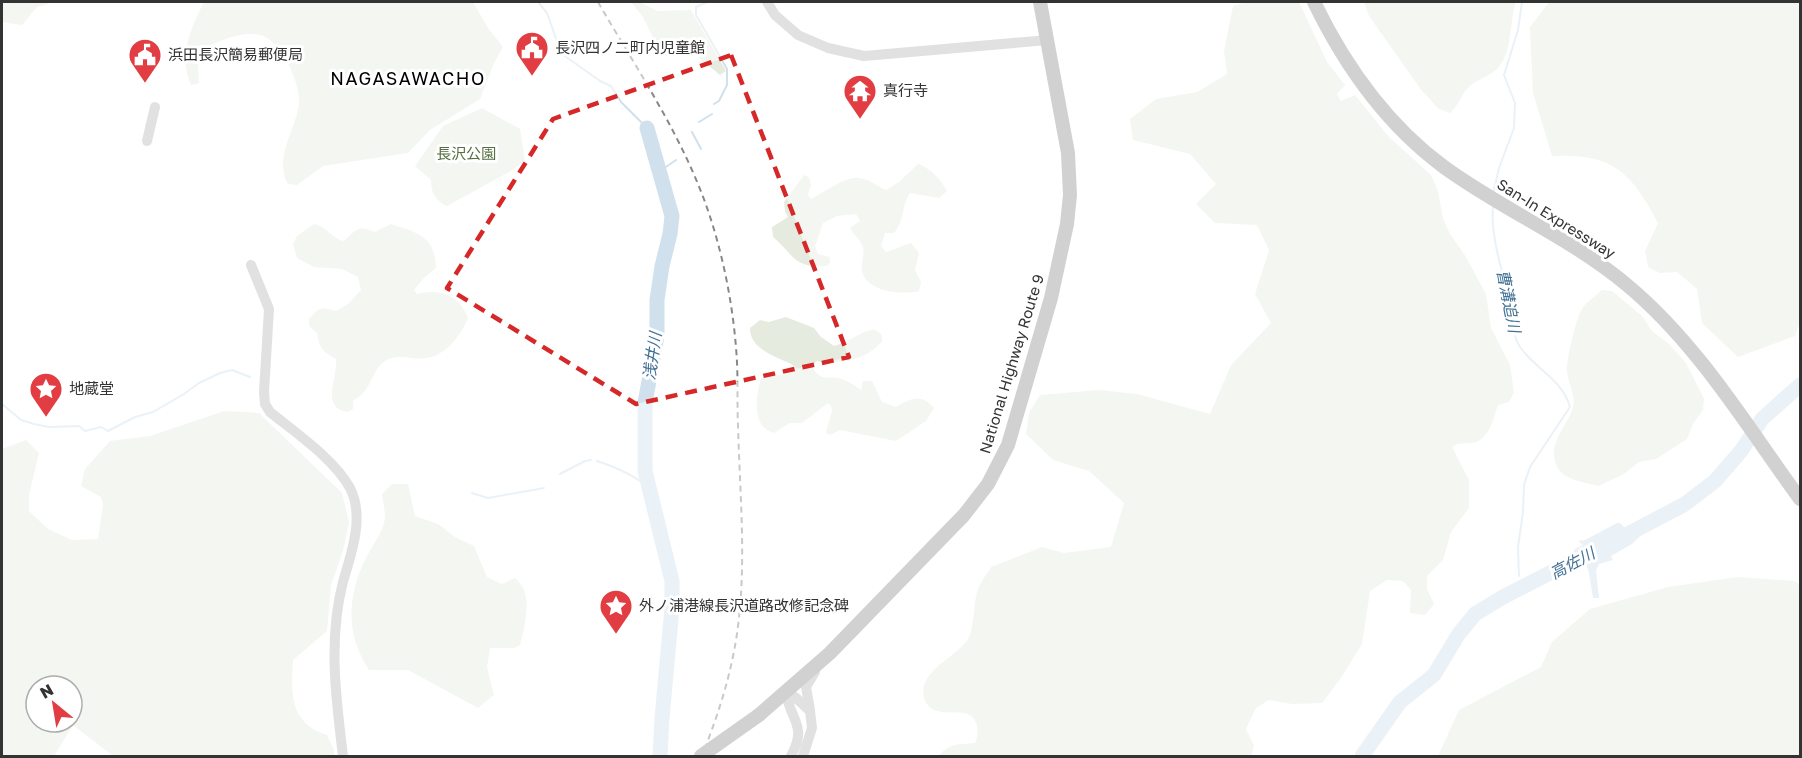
<svg xmlns="http://www.w3.org/2000/svg" width="1802" height="758" font-family="'Golos Text','Noto Sans JP',sans-serif">
	<style>
		.green { fill: #e5ecdf; fill-rule: evenodd }
		.water { fill: #d0e1ed }
		.lines { fill: none; stroke-linecap: round; stroke-linejoin: round }
		.stream { stroke: #d0e1ed; stroke-width: 2 }
		.river { stroke: #d0e1ed; stroke-width: 15 }
		.secondary { stroke: #bdbdbd; stroke-width: 10 }
		.highway { stroke: #9a9a9a; stroke-width: 14 }
		.rail { stroke: #888; stroke-width: 2; stroke-dasharray: 6 4.5; stroke-linecap: butt }
		.highway-bridge { stroke: #9a9a9a; stroke-width: 14 }
		.marked { fill: none; stroke: #d62828; stroke-width: 4.5; stroke-dasharray: 12 8; stroke-linejoin: round }
		.labels { text-anchor: middle; stroke-width: 6; stroke-linejoin: round; paint-order: stroke }
		.poi-label { font-size: 15px; fill: #333; stroke: #fff; text-anchor: start }
		.park-label { font-size: 15px; fill: #546f40; stroke: #fff }
		.street-label { font-size: 15px; fill: #333; stroke: #fff }
		.water-label { font-size: 16px; font-style: italic; fill: #417195; stroke: #fff }
		.quarter-label { font-size: 18px; letter-spacing: 1.5px; fill: #000; stroke: #fff }
	</style>
	<rect width="100%" height="100%" fill="#fff"/>
	<!-- green -->
	<path class="green" d="M2,2H50L48,4L37,7L22,25L2,22Z
		M204,2H473L488,28L503,47L494,63L480,99L430,130L408,153L323,166L297,185L288,184C273,159 296,129 299,104C301,84 281,39 260,35C241,31 224,40 206,47L198,63L199,83L191,85C178,57 191,27 204,2Z
		M631,2H640L657,11L691,10L726,71L720,75L697,56H662L643,17Z
		M1246,2H1299L1327,62L1345,85L1337,94L1341,101L1355,95L1388,136L1431,175L1438,191L1443,219L1450,234L1466,257L1486,294L1491,328L1510,365L1514,393L1509,402L1498,405C1493,419 1489,442 1471,443C1464,444 1458,442 1452,447L1469,480V508L1451,532L1443,560L1427,576V589L1434,604L1425,615L1410,613L1411,590L1403,581L1387,580L1370,591L1362,644L1341,678L1322,703L1292,704L1269,700L1256,708L1246,729L1254,746L1251,756H938C952,742 957,745 975,743C980,733 979,716 964,713C951,711 930,717 924,698C917,670 959,657 969,637C975,623 973,606 977,592C980,583 986,575 991,567L1042,547L1064,553L1111,547L1124,503L1089,471L1053,460L1026,434L1029,413L1040,395L1099,390L1137,394L1210,414L1231,365L1271,323L1255,294L1269,250L1257,225L1215,223L1196,204L1216,184L1190,154L1133,140L1130,119L1156,99L1197,92L1227,74L1224,51L1233,6Z
		M1364,2H1516C1509,21 1513,53 1497,69C1487,78 1474,80 1466,90C1460,98 1458,106 1450,113L1439,109L1422,91L1369,16Z
		M1549,2H1800V322L1795,336L1738,357L1702,323L1697,289L1677,272L1660,273L1648,267L1645,251L1658,223C1631,172 1613,153 1552,156L1533,93L1530,27Z
		M482,108L520,129L525,161L511,171L447,206C435,201 431,192 431,180L415,166L443,126Z
		M918,164C932,169 940,179 947,191L939,198L910,193C901,207 905,220 894,233H885L881,246L886,252L911,243L919,253L915,270L921,282L919,291C902,295 866,292 862,271C860,262 867,252 861,243C858,237 854,236 850,228L860,221L856,214L837,216L823,223L815,246L818,254L830,257V263L827,266C793,268 795,256 773,237L772,227L788,217L785,211L784,202L804,175L809,177L811,185L808,195L811,199C823,193 846,176 859,178C869,179 877,186 886,190L899,182Z
		M314,224C327,226 331,239 344,241C357,229 358,225 375,232L391,224C418,233 435,236 436,268L423,279L414,290L417,294C440,288 460,295 468,318C461,335 446,356 426,358C413,360 401,354 389,359C375,364 372,383 364,392C361,396 356,398 353,401V409L347,412C320,407 338,378 336,359C323,352 319,348 317,333L309,326V319C320,307 321,307 336,311L348,304L361,290L358,277L342,269L314,267L297,258L293,244L297,236Z
		M1602,290L1612,291L1642,316L1652,331L1668,343L1686,363L1704,399L1703,410L1693,424L1687,439L1656,459L1639,462L1624,474L1598,486C1585,482 1563,480 1557,467C1546,443 1568,426 1573,407C1576,394 1568,384 1567,371C1566,361 1576,318 1582,309C1586,302 1596,296 1602,290Z
		M786,317L814,328L821,337L834,346C849,342 859,332 874,329L882,335V342C868,355 860,359 842,361C831,363 829,365 817,361L812,366C820,381 824,376 838,378C847,380 854,385 861,390L863,381H872L882,402L896,407C910,398 922,393 934,408L926,421L896,441L840,430L830,435L826,433L832,411L831,406L828,403L802,423H790L774,433C751,427 756,396 761,378C774,374 788,377 797,369L793,365C777,357 749,349 750,328L760,320L769,322Z
		M224,411L259,413L342,493L349,522L343,551L331,585L327,631L293,660C291,693 289,723 327,735L334,750V756H113L73,725L54,756H2V449L26,440L39,453L29,495V511L48,529L72,540L98,539L103,504L101,497L81,486L85,469L110,441L150,436ZM36,686H72V722H36Z
		M392,484H408L415,516L438,524L455,537L474,546L487,577L502,584L515,578C518,581 523,586 524,590C530,606 524,629 520,645L514,648H490L487,667L494,695L478,708L408,670H369C345,634 347,594 367,556C373,545 384,530 385,518C385,510 383,502 382,494Z
		M1738,577L1795,581L1800,586V756H1438L1459,710L1541,667L1552,642L1590,609L1668,587Z"/>
	<!-- water -->
	<path class="water" d="M1617,523H1620L1625,528L1640,524L1645,531L1632,544L1611,556L1613,560L1599,564L1596,571L1599,598H1593L1589,573L1585,559L1575,566H1569L1567,562L1575,549L1583,545L1578,541L1585,540Z"/>
	<g class="lines">
		<!-- stream -->
		<path class="stream" d="M538,2L547,13L559,47L565,56L600,81L611,86L621,102L647,128
			M707,2L696,7V15L727,69V85L719,101L714,104
			M699,122L712,114
			M692,132L701,149
			M663,169L676,160
			M1493,194L1499,168L1514,128L1515,103L1504,75L1518,30L1522,2
			M1493,206C1491,228 1497,254 1503,275C1505,286 1510,295 1512,306C1515,321 1511,334 1520,347C1535,369 1562,379 1570,407L1530,467L1524,485L1523,512L1518,547L1519,576
			M2,404L21,420L34,424L49,427L79,426L85,431L101,427L108,431L135,417L153,412L184,394L199,383L220,373L232,370L250,377
			M597,461C615,467 635,475 649,488
			M560,474L585,461L591,460
			M472,493L488,498L544,488"/>
		<!-- river -->
		<path class="river" d="M647,128L672,216L670,234L662,266L657,300V336L645,403V471L672,581V608L662,718L660,756
			M1626,535L1685,504L1715,481L1741,451L1762,419L1800,385
			M1362,756L1400,702L1434,675L1458,635L1475,614L1503,597L1585,555"/>
		<!-- secondary -->
		<path class="secondary" d="M767,2L775,15L798,35L828,48L864,56L1048,40
			M147,141L155,107
			M251,265L269,309L264,392L265,404L270,412C296,433 334,459 350,488C365,517 351,554 343,582C328,639 336,699 343,756
			M786,692L795,697L810,711L812,728L803,756
			M786,692C790,721 808,725 791,756
			M810,710L806,687L815,672"/>
		<!-- highway -->
		<path class="highway" d="M1314,2C1344,64 1387,125 1444,167C1503,210 1571,238 1627,285C1698,344 1746,425 1800,499
			M759,715L830,653L964,515L988,484L1008,445L1051,298L1067,224L1070,195L1068,153L1040,2"/>
		<!-- rail -->
		<path class="rail" d="M598,2C635,66 679,131 705,202C723,252 734,308 737,362C738,383 737,404 738,425C740,504 749,584 732,661C725,694 714,725 702,756"/>
		<!-- highway-bridge -->
		<path class="highway-bridge" d="M701,756L759,715"/>
	</g>
	<!-- marked area -->
	<path d="M0 0H1802V758H0ZM731,55L849,357L636,404L447,288L553,119Z" fill="#fff" fill-opacity=".55" fill-rule="evenodd"/>
	<path class="marked" d="M731,55L849,357L636,404L447,288L553,119Z"/>
	<!-- icons -->
	<defs>
		<g id="civic-pin" transform="scale(1.725)"><path d="M0 17L-7.5 6A9.5 9.5 0 1 1 7.5 6Z" fill="#e23d43" stroke="#fff"/><path d="M-.6-6.5H3V-4.5H.6V-3L4-1V1h2V6H-6V1h2V-1L-.6-3ZM-1.2 2.5V6h2.4V2.5Z" fill="#fff"/></g>
		<g id="temple-pin" transform="scale(1.725)"><path d="M0 17L-7.5 6A9.5 9.5 0 1 1 7.5 6Z" fill="#e23d43" stroke="#fff"/><path d="M0-6L5-2H3V0L6.5 2.5H4V6H1.5V3h-3V6H-4V2.5H-6.5L-3 0V-2H-5Z" fill="#fff"/></g>
		<g id="sight-pin" transform="scale(1.725)"><path d="M0 17L-7.5 6A9.5 9.5 0 1 1 7.5 6Z" fill="#e23d43" stroke="#fff"/><path d="M0-6L1.8-2.2L6-1.7L2.9 1.2L3.7 5.4L0 3.3L-3.7 5.4L-2.9 1.2L-6-1.7L-1.8-2.2Z" fill="#fff"/></g>
	</defs>
	<g fill-rule="evenodd">
		<use href="#civic-pin" x="532" y="48"/>
		<use href="#civic-pin" x="145" y="55"/>
		<use href="#temple-pin" x="860" y="91"/>
		<use href="#sight-pin" x="46" y="389"/>
		<use href="#sight-pin" x="616" y="606"/>
	</g>
	<g class="labels">
		<!-- poi labels -->
		<g class="poi-label">
			<text x="555" y="53">長沢四ノ二町内児童館</text>
			<text x="168" y="60">浜田長沢簡易郵便局</text>
			<text x="883" y="96">真行寺</text>
			<text x="69" y="394">地蔵堂</text>
			<text x="639" y="611">外ノ浦港線長沢道路改修記念碑</text>
		</g>
		<!-- park labels -->
		<g class="park-label">
			<text x="466" y="159">長沢公園</text>
		</g>
		<!-- street labels -->
		<g class="street-label">
			<text transform="translate(1556 219) rotate(32)" y="5">San-In Expressway</text>
			<text transform="translate(1012 364) rotate(-73)" y="5">National Highway Route 9</text>
		</g>
		<!-- water labels -->
		<g class="water-label">
			<text transform="translate(1509 301) rotate(79)" y="6">曹溝追川</text>
			<text transform="translate(652 356) rotate(-82)" y="6">浅井川</text>
			<text transform="translate(1572 563) rotate(-28)" y="6">高佐川</text>
		</g>
		<!-- quarter labels -->
		<g class="quarter-label">
			<text x="408" y="85">NAGASAWACHO</text>
		</g>
	</g>
	<!-- border -->
	<rect width="1802" height="758" fill="none" stroke="#333333" stroke-width="6"/>
	<!-- north arrow -->
	<g transform="translate(54 704) rotate(330)"><circle r="28" fill="#ffffff" stroke="#adadad" stroke-width="1.5"/>
	<path d="M0-4.5L10 22L0 15L-10 22Z" fill="#e23d43"/>
	<text y="-9" font-size="16" font-weight="bold" text-anchor="middle" fill="#333333">N</text>
	</g>
</svg>
